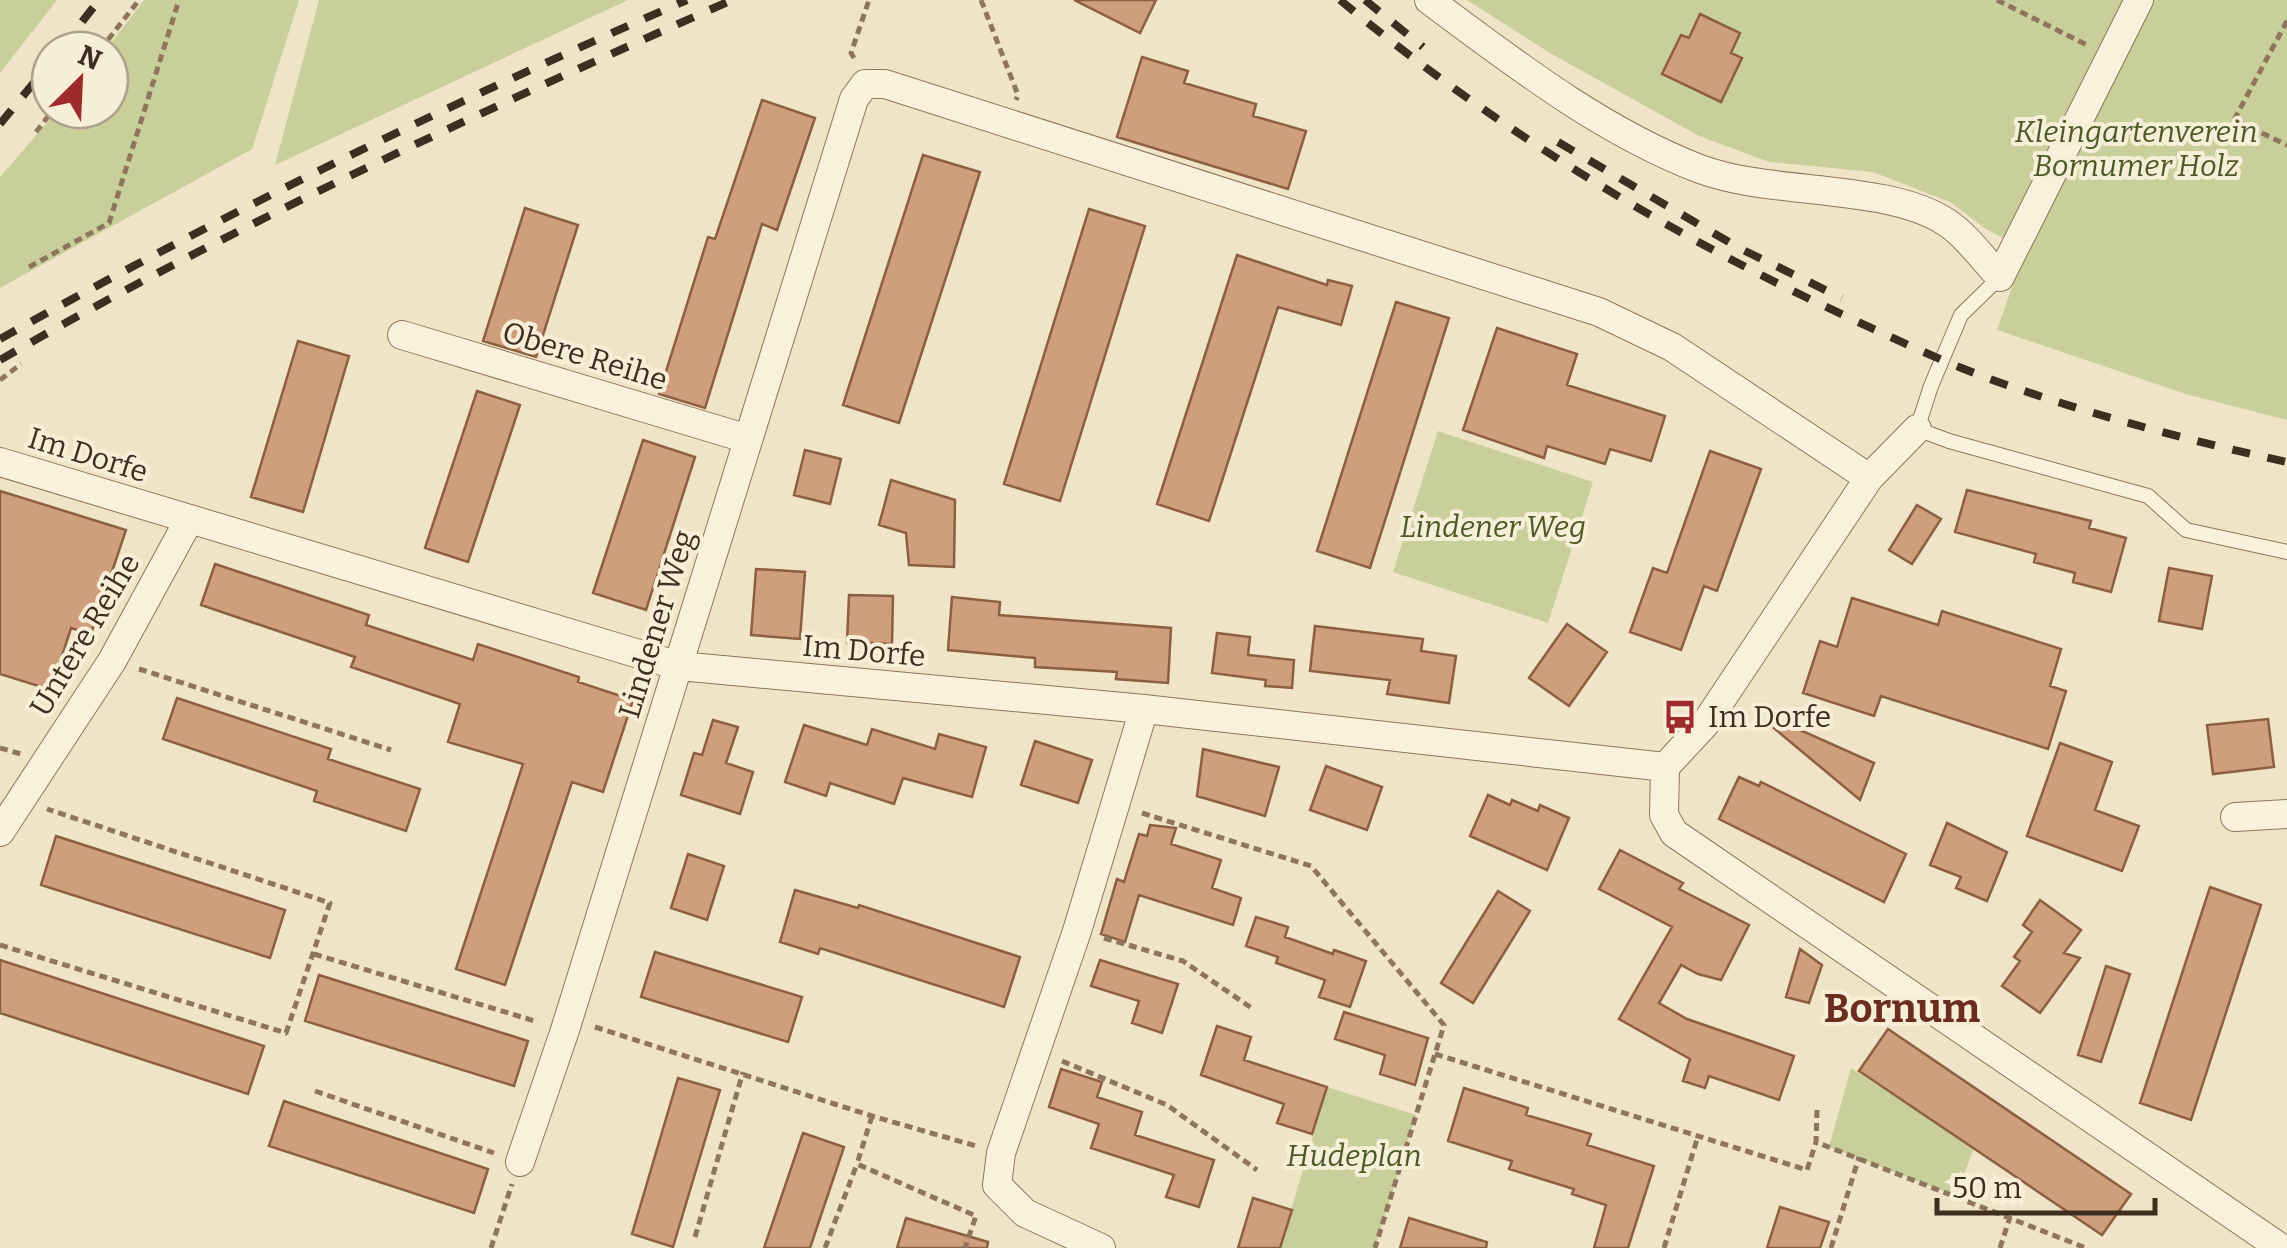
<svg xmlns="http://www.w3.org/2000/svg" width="2287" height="1248" font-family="Bitter,serif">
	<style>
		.green { fill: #c9cf9b }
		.building { fill: #cf9f7d; stroke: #8d5f41; stroke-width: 2.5 }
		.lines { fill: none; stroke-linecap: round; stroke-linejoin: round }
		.service-casing { stroke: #8d765c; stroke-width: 16 }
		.minor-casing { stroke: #8d765c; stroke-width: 30 }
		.path { stroke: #8d765c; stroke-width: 5; stroke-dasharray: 8 5; stroke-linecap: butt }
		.service { stroke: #faf1dc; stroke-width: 14 }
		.minor { stroke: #faf1dc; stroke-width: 28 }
		.rail { stroke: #3d2e20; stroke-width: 8; stroke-dasharray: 18 18; stroke-linecap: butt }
		.labels { text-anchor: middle; stroke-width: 8; stroke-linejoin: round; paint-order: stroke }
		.park-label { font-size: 30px; font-style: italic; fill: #4d5a26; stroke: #f7eed8 }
		.street-label { font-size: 30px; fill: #3d2e20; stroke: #f7eed8 }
		.poi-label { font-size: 30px; fill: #3d2e20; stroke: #f7eed8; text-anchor: start }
		.district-label { font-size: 40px; font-weight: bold; fill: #6b2e1e; stroke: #f7eed8 }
	</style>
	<rect width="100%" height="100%" fill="#f0e4c8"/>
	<!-- green -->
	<path class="green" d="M0,0H57L0,73Z
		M144,0H299L252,149L0,288V177L58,110H110V50H106Z
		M319,0H628L275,165Z
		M1467,0H2287V420L2186,394L1997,330L2025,250L1986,229L1950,202L1873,172L1769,162L1699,136L1550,53Z
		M1438,431L1593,482L1548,623L1393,572Z
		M1851,1068L1974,1148L1956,1196L1829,1147Z
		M1327,1087L1416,1115L1375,1248H1280Z"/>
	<!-- building -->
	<path class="building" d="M1074,0H1156L1140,33Z
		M1700,14L1740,33L1731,53L1742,58L1721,102L1662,74L1681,35L1689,38Z
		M1142,57L1188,71L1184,83L1256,104L1253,116L1306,131L1288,189L1117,137Z
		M762,100L815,118L777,230L762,224L705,408L659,394L708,237L715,239Z
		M923,155L980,172L899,423L843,405Z
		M525,208L578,225L536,357L483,341Z
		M1089,209L1145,226L1060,501L1004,484Z
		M1237,255L1327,285L1328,280L1352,286L1341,325L1278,307L1209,521L1157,504Z
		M1396,302L1449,318L1370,568L1317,551Z
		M1497,328L1577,354L1567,385L1665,416L1651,461L1610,449L1605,464L1547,446L1544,458L1463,430Z
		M298,341L349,356L303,512L251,497Z
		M477,391L520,405L468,562L425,548Z
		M643,440L695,457L646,610L593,593Z
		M805,450L841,459L830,504L794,495Z
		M1710,451L1761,469L1717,591L1704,586L1681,650L1630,632L1653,568L1667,573Z
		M891,480L955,500L954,567L909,565L906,533L879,525Z
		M1967,490L2091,521L2089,528L2126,538L2111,592L2073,582L2075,573L2034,562L2036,554L1955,532Z
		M0,491L126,530L91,634L71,628L51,690L0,674Z
		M1917,505L1941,519L1912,564L1889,550Z
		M215,564L369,615L366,625L473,660L478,644L579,677L578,682L633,700L603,792L572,782L505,985L456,969L523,764L448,742L460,704L351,667L355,657L201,605Z
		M2169,568L2212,576L2202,629L2159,621Z
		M756,569L805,572L800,639L751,635Z
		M849,595L893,596L892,644L847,642Z
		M952,597L1000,602L999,615L1171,628L1168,683L1116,679L1117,672L1035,667V658L948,650Z
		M1852,598L1938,625L1942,611L2061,649L2050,686L2066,691L2048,749L1881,696L1874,716L1803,693L1820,641L1837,647Z
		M1567,624L1607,652L1569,706L1529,678Z
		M1315,626L1423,639L1421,651L1456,656L1449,703L1387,694L1390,680L1310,671Z
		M1217,633L1250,637L1248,655L1294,660L1292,688L1265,686L1266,680L1212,673Z
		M177,698L331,749L328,759L420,789L406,831L314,801L317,791L163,739Z
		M1773,718L1874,763L1860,800L1769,724Z
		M2268,719L2274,767L2213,774L2207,725Z
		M713,720L738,727L726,763L753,772L740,814L681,795L694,753L702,755Z
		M804,725L867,745L872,729L935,749L939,734L986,747L972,797L903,778L894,804L830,783L826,796L785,782Z
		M1035,741L1092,760L1078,803L1021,785Z
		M2060,743L2112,762L2095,810L2139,826L2122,871L2027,836Z
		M1203,749L1279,767L1265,816L1197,796Z
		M1326,766L1382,787L1367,830L1310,810Z
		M1739,777L1759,786L1761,782L1906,854L1884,902L1719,819Z
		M1488,795L1510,805L1512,800L1538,811L1540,805L1569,818L1547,870L1470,836Z
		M1947,823L2007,852L1987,901L1956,888L1961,877L1930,865Z
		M1150,825L1176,828L1171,844L1221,860L1212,888L1241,898L1233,925L1139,895L1125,942L1101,934L1117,879L1124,882L1139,834L1147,836Z
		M56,836L285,910L270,958L41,885Z
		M1620,850L1683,883L1679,889L1749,925L1721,980L1698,974L1681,965L1659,1003L1687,1019L1794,1056L1779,1100L1709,1076L1705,1088L1683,1081L1690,1059L1619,1019L1672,927L1599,889Z
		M688,854L724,866L707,920L671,908Z
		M2210,887L2261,905L2191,1120L2140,1103Z
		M795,890L858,908L859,905L1020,957L1004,1007L820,948L818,954L780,942Z
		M1498,891L1530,911L1473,1003L1441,983Z
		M2040,900L2081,930L2064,953L2080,958L2040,1013L2002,986L2020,961L2014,957L2032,932L2023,925Z
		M1256,917L1288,927L1285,937L1333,954L1334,950L1366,961L1350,1007L1319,997L1325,980L1276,963L1278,957L1246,946Z
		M1800,949L1822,965L1809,1003L1786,997Z
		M655,952L802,997L788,1042L641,997Z
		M0,960L264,1046L248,1094L0,1013Z
		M1100,960L1178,984L1162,1033L1132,1023L1139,1001L1091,986Z
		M2106,966L2130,974L2101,1062L2078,1055Z
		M319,975L528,1041L514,1086L305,1021Z
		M1344,1012L1428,1038L1415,1085L1380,1074L1385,1055L1335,1039Z
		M1217,1026L1251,1037L1244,1060L1327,1087L1312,1134L1277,1123L1284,1104L1201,1075Z
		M1888,1029L2131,1194L2102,1235L1859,1071Z
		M1061,1069L1102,1082L1097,1097L1142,1112L1135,1135L1214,1160L1199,1207L1166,1197L1174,1175L1091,1148L1099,1124L1049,1107Z
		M678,1078L720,1090L673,1247L632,1234Z
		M1464,1088L1528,1108L1526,1115L1591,1134L1587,1145L1654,1166L1628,1248H1594L1606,1205L1572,1194L1574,1189L1509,1169L1512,1161L1448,1141Z
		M284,1101L488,1169L474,1213L269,1146Z
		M803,1133L844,1147L810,1248H764Z
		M1253,1198L1292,1210L1280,1248H1238Z
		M1780,1207L1829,1222L1820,1248H1767Z
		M906,1218L988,1242L987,1248H897Z
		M1409,1218L1487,1242L1486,1248H1400Z"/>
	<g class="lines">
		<!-- service casing -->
		<g class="service-casing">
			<path id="service" d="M2000,277L1961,315L1931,386L1917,429L1949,441L2148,496L2186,530L2287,552"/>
		</g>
		<!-- minor casing -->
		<g class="minor-casing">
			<path id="minor" d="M1429,0C1514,63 1601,131 1700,169C1772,196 1886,183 1946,222C1966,235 1983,259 2000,277L2139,0
				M402,335L748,439
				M0,462L679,666L1144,709L1665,767
				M1665,767L1664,815L1674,833L2281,1248
				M1665,767L1705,724L1869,478L1917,429
				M2235,817L2287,814
				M0,832L112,661L189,520
				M520,1162L565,1030L854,99L865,84H885L1599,312L1672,347L1869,478
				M1101,1248L1025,1213L997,1185L1001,1153L1077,931L1144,709"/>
		</g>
		<!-- path -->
		<path class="path" d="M981,0L1018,95L1016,100
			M1997,0L2089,46
			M2287,21L2234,120L2287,145
			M100,50L139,0
			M854,58L851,53L869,0
			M36,132L53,110
			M29,267L109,223L179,0
			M0,380L21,364
			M139,669L391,750
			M0,748L21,754
			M1142,813L1311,866L1444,1025L1375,1248
			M1104,938L1183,961L1253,1009
			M0,945L286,1033L330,903L47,809
			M314,954L538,1022
			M595,1027L872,1116L976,1146
			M1435,1054L1807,1170L1816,1142
			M1062,1061L1167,1105L1257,1170
			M315,1091L494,1153
			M1817,1110L1816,1142L2086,1248
			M872,1116L857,1164L976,1216L965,1248
			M695,1237L743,1072
			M491,1248L512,1184
			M825,1248L857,1164
			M1664,1248L1698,1136
			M1831,1248L1859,1157
			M2000,1248L2010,1217"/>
		<!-- service -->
		<use href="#service" class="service"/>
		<!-- minor -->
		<use href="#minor" class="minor"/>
		<!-- rail -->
		<path class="rail" d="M1340,0C1487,122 1648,222 1820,304C1880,332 1939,361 2001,383C2095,416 2191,441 2287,462
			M1365,0L1423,47
			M60,50L99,0
			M0,124L50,63
			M1558,142L1739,248L1842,298
			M0,339C223,214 452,102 687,0
			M0,360C236,224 484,110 732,0"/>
	</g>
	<!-- icons -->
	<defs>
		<g id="bus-bare" transform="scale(2.7)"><path d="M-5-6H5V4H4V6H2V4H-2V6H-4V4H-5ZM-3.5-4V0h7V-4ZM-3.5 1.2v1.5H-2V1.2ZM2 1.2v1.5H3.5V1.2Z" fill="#9e2a2b" stroke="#f7eed8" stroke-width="2.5" paint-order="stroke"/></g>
	</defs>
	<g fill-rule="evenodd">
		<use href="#bus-bare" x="1680" y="717"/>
	</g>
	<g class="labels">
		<!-- park labels -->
		<g class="park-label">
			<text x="2136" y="142">Kleingartenverein<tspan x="2136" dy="34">Bornumer Holz</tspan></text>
			<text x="1493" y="537">Lindener Weg</text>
			<text x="1354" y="1166">Hudeplan</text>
		</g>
		<!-- street labels -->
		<g class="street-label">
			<text transform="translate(585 356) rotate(17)" y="10">Obere Reihe</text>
			<text transform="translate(88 455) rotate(17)" y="10">Im Dorfe</text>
			<text transform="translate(657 624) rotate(-73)" y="10">Lindener Weg</text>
			<text transform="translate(85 635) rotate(-59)" y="10">Untere Reihe</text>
			<text transform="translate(864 651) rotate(5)" y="10">Im Dorfe</text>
		</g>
		<!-- poi labels -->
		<g class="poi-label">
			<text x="1708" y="727">Im Dorfe</text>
		</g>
		<!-- district labels -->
		<g class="district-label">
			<text x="1902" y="1022">Bornum</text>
		</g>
	</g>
	<!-- north arrow -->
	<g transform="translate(80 80) rotate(24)"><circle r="48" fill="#f7eed8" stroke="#ada18e" stroke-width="2.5"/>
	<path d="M0-8L18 38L0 25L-18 38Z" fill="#9e2a2b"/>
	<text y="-15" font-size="28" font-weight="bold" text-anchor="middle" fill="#3d2e20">N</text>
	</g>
	<!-- scale -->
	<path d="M1937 1198v15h218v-15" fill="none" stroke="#3d2e20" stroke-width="5"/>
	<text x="1952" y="1198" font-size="30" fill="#3d2e20" stroke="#f7eed8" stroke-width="8" paint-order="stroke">50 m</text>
</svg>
